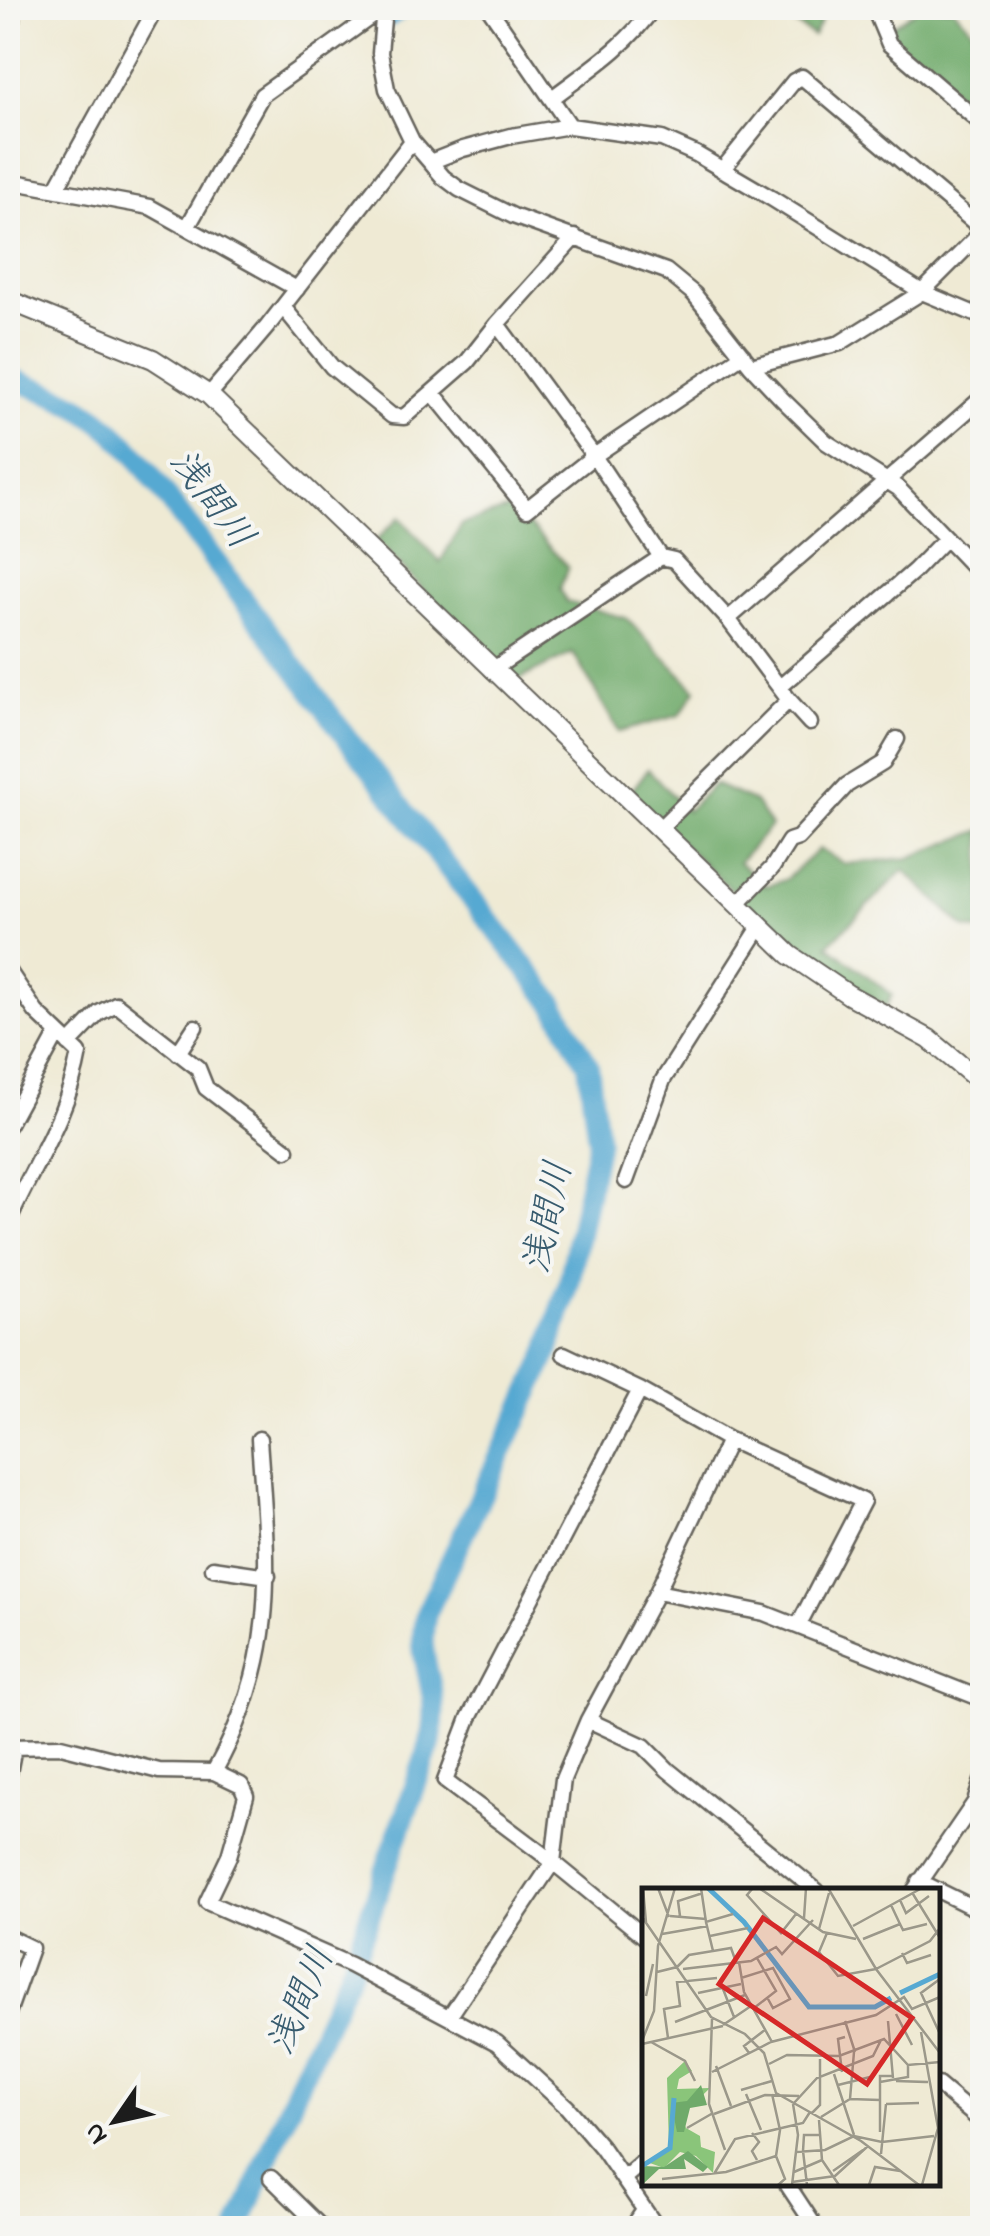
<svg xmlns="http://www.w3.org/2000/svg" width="990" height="2236" font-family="'Indie Flower','Klee One',sans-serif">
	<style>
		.forest { fill: #6faa6a; stroke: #466343; stroke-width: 2.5 }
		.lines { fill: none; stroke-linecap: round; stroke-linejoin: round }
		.river { stroke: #57a9d2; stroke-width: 22 }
		.minor-casing { stroke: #66645c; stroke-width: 19 }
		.tertiary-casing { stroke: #66645c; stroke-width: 22 }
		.minor { stroke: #fff; stroke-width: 14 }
		.tertiary { stroke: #fff; stroke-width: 18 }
		.labels { text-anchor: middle; stroke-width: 8; stroke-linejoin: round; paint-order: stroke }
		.water-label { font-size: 38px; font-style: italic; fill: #375b6e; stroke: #f6f6f2 }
		.inset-river { fill: none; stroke: #57a9d2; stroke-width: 5 }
		.inset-road { fill: none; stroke: #9b988a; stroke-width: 2.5 }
		.view { fill: #d62828; fill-opacity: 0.15; stroke: #d62828; stroke-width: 5 }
		.inset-edge { fill: none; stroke: #1c1c1c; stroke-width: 5 }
	</style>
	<rect width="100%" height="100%" fill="#f6f6f2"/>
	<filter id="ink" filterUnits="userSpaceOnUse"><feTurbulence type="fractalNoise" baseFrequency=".01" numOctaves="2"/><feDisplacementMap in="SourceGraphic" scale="20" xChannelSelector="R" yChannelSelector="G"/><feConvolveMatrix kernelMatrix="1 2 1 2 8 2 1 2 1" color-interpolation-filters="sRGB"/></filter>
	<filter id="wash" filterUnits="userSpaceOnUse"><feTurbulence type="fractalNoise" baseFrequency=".0048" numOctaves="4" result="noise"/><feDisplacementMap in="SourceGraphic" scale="40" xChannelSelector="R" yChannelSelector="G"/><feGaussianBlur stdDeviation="2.25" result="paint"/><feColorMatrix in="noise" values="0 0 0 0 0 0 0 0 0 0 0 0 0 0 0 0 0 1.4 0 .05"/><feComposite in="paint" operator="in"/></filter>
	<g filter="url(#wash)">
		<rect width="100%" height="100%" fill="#efead4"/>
		<!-- forest -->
		<path class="forest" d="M771,8H828L813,36Z
			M919,8H953L976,33L982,31V115L895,42L892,26Z
			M513,508L568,567L560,589L567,602L626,618L696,690L680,715L619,732L573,653L518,680L480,650L376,540L400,517L440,562L462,524Z
			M648,769L687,811L714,784L755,802L771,826L739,862L766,886L785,880L819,849L845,864L909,858L982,830V932L965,928L904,870L828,945L892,995L886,1007L798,952L629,794Z"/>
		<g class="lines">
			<!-- river -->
			<path class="river" d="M389,16L402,8
				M8,377C67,400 94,407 137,457L359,754L554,1004L588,1065L598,1141L569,1283L547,1355L426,1614C418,1651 427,1660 432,1695C435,1711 433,1727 430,1744L349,1974L301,2078L239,2228"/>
		</g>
	</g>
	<g filter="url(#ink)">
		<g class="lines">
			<!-- minor casing -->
			<g class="minor-casing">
				<path id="minor" d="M384,8L380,53L387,89L412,141L443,177L459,189L513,216L666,271L694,294L751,366L782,399L826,442L898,488L982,576
					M489,8L570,126
					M874,8L889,44L982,124
					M8,40L14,8
					M552,98C589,70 626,47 653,8
					M430,162L463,149L511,136L570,126L662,139L696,154L771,198L922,292L982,317
					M722,170L794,81L802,77L982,229
					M8,176L20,183L150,207L297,289
					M56,189L156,8
					M188,226L262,95L383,8
					M283,307L332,367L392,416L404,417L467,362L497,324
					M751,366L840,343L922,292L982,232
					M433,393L527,509L594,456L497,324L575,237
					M209,395L267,327L412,141
					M661,557L674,560L728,619L982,398
					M492,670L661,557L594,456L743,355
					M780,687L914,571L946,538
					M789,700L810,723
					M660,828L789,700L728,619
					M737,904L772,868L789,841L798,838L847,785L883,763L897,739
					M8,970L36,1012L79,1053C68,1116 33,1165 8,1222
					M69,1044L99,1013L116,1004L198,1068L206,1088L287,1150
					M178,1053L195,1027
					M8,1125L58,1033
					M626,1181L663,1080L760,927
					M564,1354L640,1390
					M213,1568L268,1576
					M657,1592L729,1440
					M588,1720L644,1746L668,1770L817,1891
					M8,1747L61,1746L159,1771L214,1772L241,1785L246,1796L229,1856L207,1902L350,1965L497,2043L567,2107L602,2148L657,2228
					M214,1772C280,1653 268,1569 259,1439
					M8,1778L14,1747
					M919,1881L982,1912
					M914,1891L975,1802L982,1781
					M8,1937L31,1948L8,2013
					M645,1937L553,1862L445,1781L469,1718L640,1390L729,1440L863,1501L798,1626
					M449,2017L553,1862L563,1779L588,1720L657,1592L764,1613L982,1699
					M938,2085L982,2122
					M271,2178L322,2228
					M623,2179L645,2160
					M787,2184L816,2228
					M632,2228L643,2212"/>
			</g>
			<!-- tertiary casing -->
			<g class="tertiary-casing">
				<path id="tertiary" d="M8,300L153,359L209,395L790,955L849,995L929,1039L982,1083"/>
			</g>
			<!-- minor -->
			<use href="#minor" class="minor"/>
			<!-- tertiary -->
			<use href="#tertiary" class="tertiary"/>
		</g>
	</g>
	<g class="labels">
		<!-- water labels -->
		<g class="water-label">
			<text transform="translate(213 498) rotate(53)" y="13">浅間川</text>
			<text transform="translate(546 1217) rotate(-78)" y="13">浅間川</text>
			<text transform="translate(299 2000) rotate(-67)" y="13">浅間川</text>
		</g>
	</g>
	<!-- overview -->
	<g transform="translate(642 1888)">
		<rect width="298" height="298" fill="#efead4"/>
		<path d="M43,173L50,183L37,191L35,201L68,200L39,228L44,240L58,248L59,259L73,264L71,285L54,268L38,264L22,280L5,274L27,259L25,190Z" fill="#8ac57a"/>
		<path d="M59,197L65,217L48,220L42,244H35L29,215L45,213ZM46,263L66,279L61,284L42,271L44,281H17L0,297L2,278L22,279Z" fill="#6faa6a"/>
		<path class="inset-river" d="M66,0L102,34L167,119H233L249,110M258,105L298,86M0,278L28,260L32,210"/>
		<path class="inset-road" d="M1,0L4,34M16,0L27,29M59,0L64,34L91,26M111,0L105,7L139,45L154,26M117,0L181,44L214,51M186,0L234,81L298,165M271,6L298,50M258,12L264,25L287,8M28,28L64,31M38,28L36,13L61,5M0,29L69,129L103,146L122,165L134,205L219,253L277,297M162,30L164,0M258,36L261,42L285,36M211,38L280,0M177,41L187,5M185,45L177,64L196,88L234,81M20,46L66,38M68,48L106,40M221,51L258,36L249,17M71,63L89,60L94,74M260,65L265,75L289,67M97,74L102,104L130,154M41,81L109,73L134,59L140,66L171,32M234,81L288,53L298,40M15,84L35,79L47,67L71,63L64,34M99,90L131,80L148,111L131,120L126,111M298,91L279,105L298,146M81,101L92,129M56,105L99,96M4,108L11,76M112,120L134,103L115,70M254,126L270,157M70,131L67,216L83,262M203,133L213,164M246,133L251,190M33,134L103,107M81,137L109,118M279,144L296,240L280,297M26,150L22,121L38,118L35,94L75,90M0,153L12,123L16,58L33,0M9,154L43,173L53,193M0,156L81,138M107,165L102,158L124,141M127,176L145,167L197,168L242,151L266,177L298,174M74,178L89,218M70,184L129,154L234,127L262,109L270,121L298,109M200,184L196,151L203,149M192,186L212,247M238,194L266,189V177M283,194L254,193L286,194M196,197L232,188M99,202L130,193M104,206L119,242M130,206L138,242L134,268M208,211L212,164M152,215L175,190L231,168L239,152M244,216L277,215M170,225L178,217V171M72,226L123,207L157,208M179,229L208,211L238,212M177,232L180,272L197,297M45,240L71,225M238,244V188H251M110,245L117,254L110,263L115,272M161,263L165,297M161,263L162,247H178M154,264L183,262L212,248L240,254L292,248M239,266L244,216M134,268L143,291L136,297M191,283L221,262M152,284L180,272M72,286L93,251L161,235L168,224M20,291L84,284L134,268M150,294L193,288L226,258M150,297L156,247L151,216M227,297L233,279L258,283"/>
		<path class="view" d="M121,30L270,130L225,196L77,96Z"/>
		<rect width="298" height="298" class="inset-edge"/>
	</g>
	<!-- margin -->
	<rect width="990" height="2236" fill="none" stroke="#f6f6f2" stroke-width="40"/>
	<!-- north arrow -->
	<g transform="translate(115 2121) rotate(236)" stroke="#f6f6f2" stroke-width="8" paint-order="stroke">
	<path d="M0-8L18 38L0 25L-18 38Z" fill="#1c1c1c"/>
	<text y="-15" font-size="28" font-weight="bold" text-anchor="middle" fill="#1c1c1c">N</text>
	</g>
</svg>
